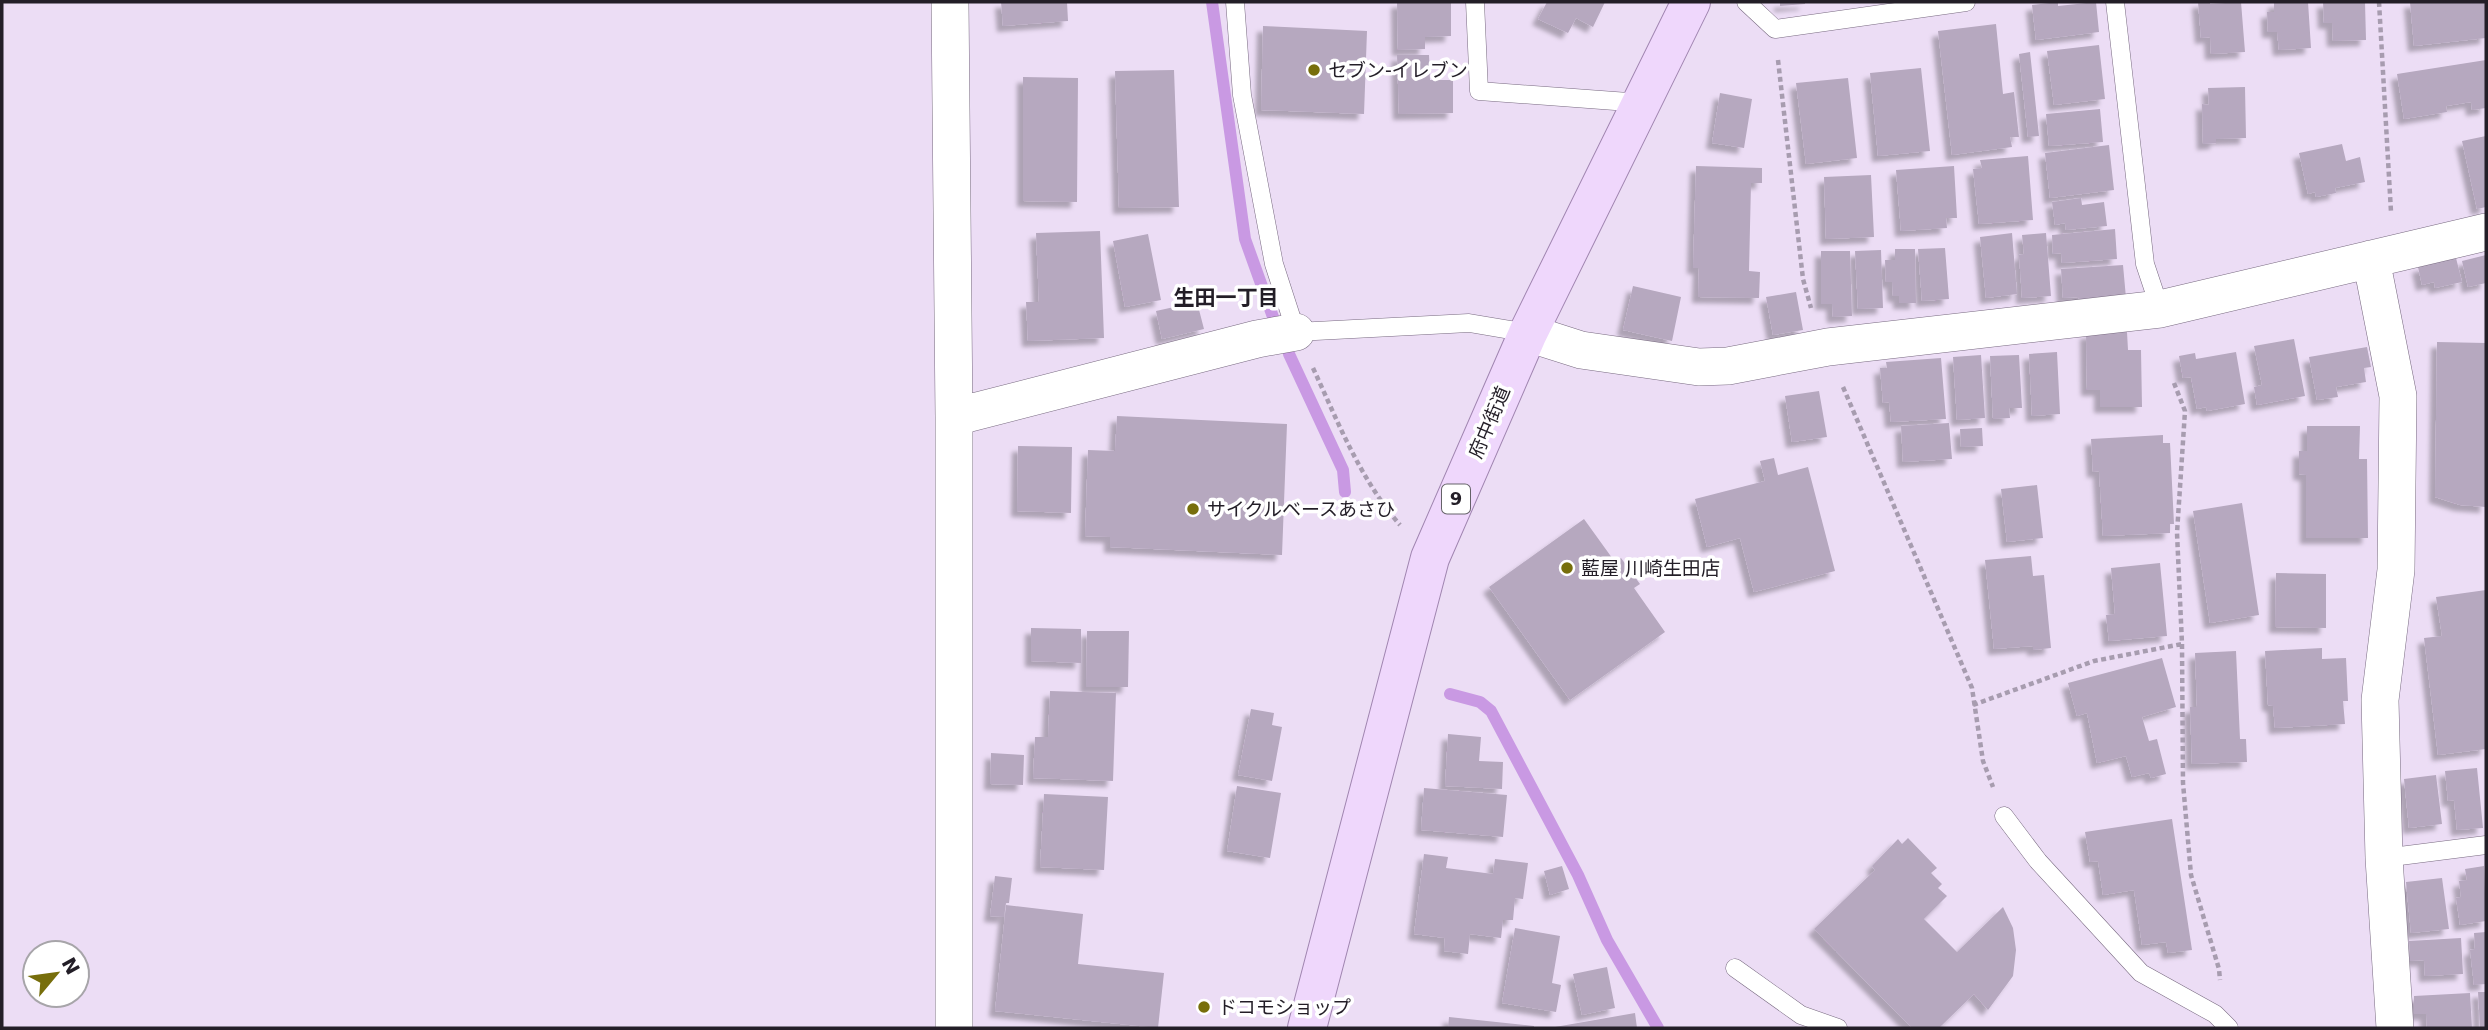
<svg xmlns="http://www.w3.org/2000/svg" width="2488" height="1030" font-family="'DejaVu Sans','Noto Sans JP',sans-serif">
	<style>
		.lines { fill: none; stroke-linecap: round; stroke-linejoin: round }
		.stream { stroke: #c999e3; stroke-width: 12 }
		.building { fill: #b6a8bf; filter: url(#shadow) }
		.lane-casing { stroke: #786a80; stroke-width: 19 }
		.street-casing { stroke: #786a80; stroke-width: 38 }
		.primary-casing { stroke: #a085b0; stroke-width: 40 }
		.path { stroke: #a79caf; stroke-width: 4.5; stroke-dasharray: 5 3.5; stroke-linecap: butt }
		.lane { stroke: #fff; stroke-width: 18 }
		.street { stroke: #fff; stroke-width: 37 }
		.primary { stroke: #efd7fc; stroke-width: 38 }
		.poi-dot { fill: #776e0b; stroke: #fff; stroke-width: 2.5 }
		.labels { text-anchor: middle; stroke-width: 7; stroke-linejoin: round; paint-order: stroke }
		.shield { fill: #fff; stroke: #656268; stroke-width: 2 }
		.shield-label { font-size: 18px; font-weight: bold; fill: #231e27 }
		.poi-label { font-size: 19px; fill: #231e27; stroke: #fff; text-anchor: start }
		.street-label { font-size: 19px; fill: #231e27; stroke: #fff }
		.neighbourhood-label { font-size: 21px; font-weight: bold; fill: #231e27; stroke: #fff }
	</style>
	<defs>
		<filter id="shadow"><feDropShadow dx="-6" dy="6" stdDeviation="2" flood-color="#0004"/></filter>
	</defs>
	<rect width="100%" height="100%" fill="#ecddf5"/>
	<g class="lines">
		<!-- stream -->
		<path class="stream" d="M1212,2L1245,239L1273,317
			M1289,354L1343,470L1345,492
			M1450,694L1480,702L1491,711L1578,875L1607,940L1658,1028"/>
	</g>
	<!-- building -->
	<path class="building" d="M1001,2H1067L1068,21L1003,26Z
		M1397,2H1451V36L1425,37V49L1398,50Z
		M1547,2H1605L1593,27L1576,18L1568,33L1538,19Z
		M1780,2H1805V4L1780,6Z
		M2058,2V6L2096,2L2099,32L2036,40L2032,5Z
		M2198,2H2210V4L2241,2L2245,52L2211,54L2210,37L2201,38Z
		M2274,2H2308L2311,48L2279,50L2277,32H2268L2267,12H2274Z
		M2323,2H2365L2366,40L2333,41L2332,23H2324Z
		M2410,2H2486V38L2414,46Z
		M1996,24L2003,94L2014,92L2019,137H2010L2012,147L1952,155L1938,31Z
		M1263,26L1367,31L1364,114L1261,110Z
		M2099,45L2105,99L2054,105L2047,51Z
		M2030,52L2039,136L2028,137L2019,54Z
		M1397,55H1429L1430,80H1453V113L1399,114Z
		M2486,60V108L2472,110L2471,102L2446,106L2447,112L2404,119L2397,74Z
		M1921,68L1930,151L1878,156L1870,73Z
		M1174,70L1179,207L1119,208L1115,71Z
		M1023,77L1078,78L1077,202L1023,201Z
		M1848,78L1857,158L1806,164L1796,83Z
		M2245,87L2246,138L2216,139V143L2203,144L2202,104L2209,105L2208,88Z
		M1720,93L1752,99L1744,148L1712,143Z
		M2100,109L2103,142L2049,146L2046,114Z
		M2486,136V207L2477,209L2462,141Z
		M2342,144L2346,161L2360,157L2365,182L2335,188L2336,193L2316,197L2315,192L2308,194L2299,153Z
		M2109,145L2114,190L2050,198L2045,153Z
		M2028,156L2033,220L1979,224L1973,169L1982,168L1980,160Z
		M1696,166L1762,168V183H1751L1749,271L1760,272L1759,298L1698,297L1699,268H1693Z
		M1954,166L1957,218H1946L1947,228L1901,231L1896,170Z
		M1871,175L1874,237L1826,239L1824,177Z
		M2081,198L2082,205L2104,202L2107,226L2066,230L2065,223L2055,225L2052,202Z
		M2115,229L2117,259L2062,263L2061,253L2053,254L2052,235Z
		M1100,231L1104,338L1028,341L1026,302H1039L1036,233Z
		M2012,233L2017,294L1986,298L1980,237Z
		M2046,233L2051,296L2022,298L2019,255L2024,254L2022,235Z
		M1148,234L1161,300L1125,307L1113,241Z
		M1945,248L1949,299L1922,301L1918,249Z
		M1895,249H1915L1916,303H1899V296H1893L1892,282H1886L1885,260H1895Z
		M1881,250L1883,308L1858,309L1855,251Z
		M1821,251H1850L1852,316L1833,317L1832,304H1821Z
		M2486,255V283L2468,287L2462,261Z
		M2456,258L2462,282L2435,288L2434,282L2422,285L2418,267Z
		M2123,265L2126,298L2079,301L2078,297L2063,298L2061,269Z
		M1633,286L1681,297L1672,341L1623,330Z
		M1796,292L1803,330L1773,335L1766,297Z
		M1197,302L1204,329L1162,339L1156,311Z
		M2127,332L2128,350H2141L2142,407H2100V390H2087L2086,333Z
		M2294,339L2305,396L2257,405L2254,387L2262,385L2254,346Z
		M2437,342L2486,343V507L2460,505L2435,497Z
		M2367,347L2371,367L2364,368L2366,382L2336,387L2338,397L2317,400L2309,357Z
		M2057,352L2060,414L2032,416L2029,354Z
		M2236,352L2245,404L2207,411L2206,407L2197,409L2191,377L2183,378L2179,356L2195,353L2196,359Z
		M1981,355L1985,418L1957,420L1953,357Z
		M2019,355L2022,408H2009L2010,418L1993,419L1990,356Z
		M1941,358L1946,419L1891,422L1889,402L1883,403L1880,368H1887L1886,362Z
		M1819,391L1827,437L1792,442L1785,396Z
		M1117,416L1287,424L1282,555L1110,547V537L1085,536L1088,450L1115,451Z
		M1949,423L1952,459L1903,462L1901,426Z
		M2307,426H2360L2359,459H2367L2368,538H2306V475L2299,474V451H2307Z
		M1982,428L1983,446L1961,447L1960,429Z
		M2163,435V443H2170L2174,524H2170V533L2103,536L2099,471L2093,472L2091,439Z
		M1018,446L1072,447L1071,513L1017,511Z
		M1774,458L1778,475L1808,467L1835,571L1754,592L1740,538L1707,547L1695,499L1765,481L1760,461Z
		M2037,485L2043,538L2007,542L2001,489Z
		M2242,503L2259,615L2210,623L2193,511Z
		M1584,519L1615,562L1621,558L1640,584L1634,588L1665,632L1570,700L1489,587Z
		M2031,556L2033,576L2044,575L2051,648L2033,650V646L1994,649L1985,560Z
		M2160,563L2167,636L2109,641L2106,615L2115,614L2111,568Z
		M2276,573L2326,574V628L2275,627Z
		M2486,590V749L2438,755L2424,638L2442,636L2436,597Z
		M1031,628L1081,629V663L1031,661Z
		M1087,631H1129L1128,687H1086Z
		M2322,648V659L2346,658L2348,701H2343L2345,724L2275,728L2273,706L2268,705L2265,651Z
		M2236,651L2240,739H2246L2247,762L2192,764L2190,707H2197L2195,653Z
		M2162,658L2176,707L2142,717L2149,741L2157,739L2166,774L2151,778L2149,773L2132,777L2126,756L2097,763L2087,713L2077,716L2068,683Z
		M1050,691L1116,693L1113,781L1033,778L1035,737H1048Z
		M1251,709L1274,713L1272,725L1282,727L1272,781L1238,775Z
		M1448,734L1481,737L1479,761L1503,762L1502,789L1445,786Z
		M991,753L1024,755L1023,785L990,784Z
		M2477,768L2483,828L2457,830L2454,800L2448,801L2445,771Z
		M2436,775L2442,824L2409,828L2404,779Z
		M1237,786L1281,793L1270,858L1227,851Z
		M1424,788L1507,795L1503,837L1421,830Z
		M1044,794L1108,797L1104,870L1040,867Z
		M2172,819L2192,950L2168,953L2166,942L2142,945L2134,890L2103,895L2098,861L2090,862L2085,832Z
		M1908,838L1937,868L1931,873L1942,884L1938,888L1947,896L1924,919L1957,952L2003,907L2013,928L2016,950L2013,976L1988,1010L1974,994L1939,1028H1912L1814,929L1875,870L1872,866L1898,839L1902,844Z
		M1424,854L1448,857L1446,868L1493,874L1495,859L1528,863L1523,899L1515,898L1513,920H1503L1501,938L1470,934L1468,954L1444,951L1445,938L1414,934Z
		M1562,866L1569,889L1550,895L1544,871Z
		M2484,866L2486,921L2460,925L2456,898L2461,897L2459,881L2467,880L2465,869Z
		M995,876L1012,878L1009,903H1006L1004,917L990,916Z
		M2442,878L2449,929L2411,933L2406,882Z
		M1006,905L1083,914L1078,964L1164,973L1158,1028L995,1011Z
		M1515,928L1560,936L1552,983L1561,985L1556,1012L1502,1003Z
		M2486,932V984L2474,985L2470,950L2475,949L2474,933Z
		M2461,938L2463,974L2425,976L2424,960L2410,961L2409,941Z
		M1607,967L1615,1008L1582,1015L1573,974Z
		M2478,992H2486V1028H2480Z
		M2470,993L2472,1028H2427L2426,1014H2414V996Z
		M1635,1013L1637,1028H1556L1555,1027Z
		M1449,1017L1534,1026V1028H1448Z"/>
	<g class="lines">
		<!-- lane casing -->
		<g class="lane-casing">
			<path id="lane" d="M1235,2L1242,95L1274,264L1296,332L1469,323L1528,333
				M1475,2L1479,91L1642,103
				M1746,2L1775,29L1966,2
				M2115,2L2145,264L2160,309
				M2004,816L2038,861L2141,973L2215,1014L2229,1028
				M2384,858L2486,845
				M1735,968L1801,1015L1838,1028"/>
		</g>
		<!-- street casing -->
		<g class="street-casing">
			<path id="street" d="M950,2L954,417V1028
				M2371,259L2398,396L2396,570L2380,700L2384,858L2395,1028
				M1528,333L1581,350L1699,367L1728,366L1828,347L2160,309L2486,232
				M954,417L1257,339L1296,332"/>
		</g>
		<!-- primary casing -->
		<g class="primary-casing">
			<path id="primary" d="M1307,1028L1430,558L1528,333L1691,2"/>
		</g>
		<!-- path -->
		<path class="path" d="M2379,2L2391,212
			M1778,60L1803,279L1811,308
			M1313,368C1338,422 1360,479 1400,525
			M2174,383L2185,411L2177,533L2182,644L2183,783L2191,875L2219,969L2220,980
			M1843,387L1972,688L1983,761L1993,787
			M1973,705L2094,661L2182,644"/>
		<!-- lane -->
		<use href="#lane" class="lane"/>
		<!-- street -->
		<use href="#street" class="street"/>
		<!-- primary -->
		<use href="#primary" class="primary"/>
	</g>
	<!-- markers -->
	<g class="poi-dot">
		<circle cx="1314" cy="70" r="7"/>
		<circle cx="1193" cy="509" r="7"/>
		<circle cx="1567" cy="568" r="7"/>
		<circle cx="1204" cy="1007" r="7"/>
	</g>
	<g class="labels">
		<!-- shield labels -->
		<rect class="shield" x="1442" y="484.5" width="28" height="29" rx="5"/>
		<g class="shield-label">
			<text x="1456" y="505">9</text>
		</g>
		<!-- poi labels -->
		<g class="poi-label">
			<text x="1328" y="77">セブン-イレブン</text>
			<text x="1207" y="516">サイクルベースあさひ</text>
			<text x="1581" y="575">藍屋 川崎生田店</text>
			<text x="1218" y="1014">ドコモショップ</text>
		</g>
		<!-- street labels -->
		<g class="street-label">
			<text transform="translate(1489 422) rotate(-67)" y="7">府中街道</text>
		</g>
		<!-- neighbourhood labels -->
		<g class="neighbourhood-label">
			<text x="1226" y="305">生田一丁目</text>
		</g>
	</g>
	<!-- border -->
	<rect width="2488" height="1030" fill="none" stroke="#231e27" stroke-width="7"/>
	<!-- north arrow -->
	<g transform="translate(56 974) rotate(61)"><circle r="33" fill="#ffffff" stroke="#a7a5a9" stroke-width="2"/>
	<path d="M0-5L12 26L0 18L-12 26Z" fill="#776e0b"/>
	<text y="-10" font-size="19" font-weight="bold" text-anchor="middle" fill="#231e27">N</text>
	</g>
</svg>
